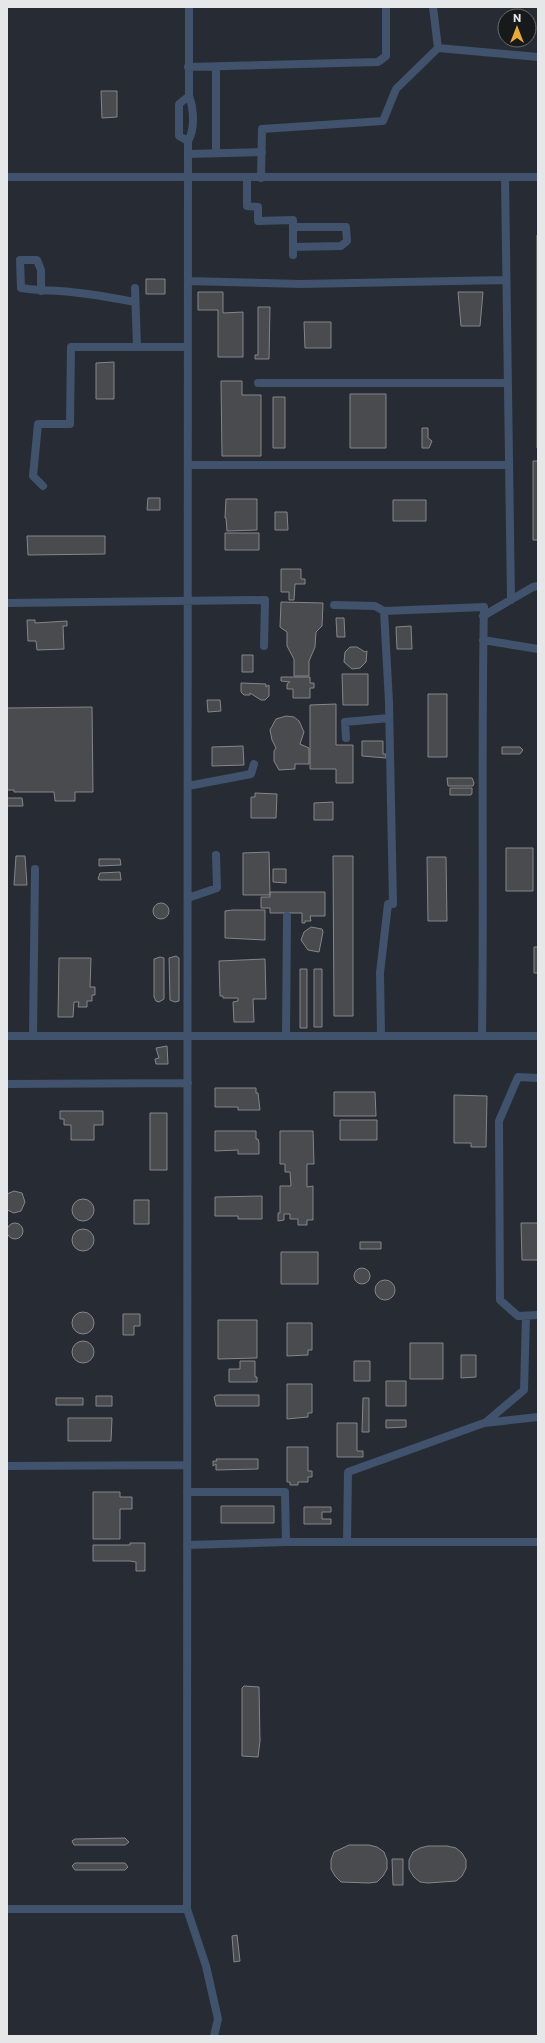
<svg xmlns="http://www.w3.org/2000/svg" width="545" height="2043" font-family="Commissioner,sans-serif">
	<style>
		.built { fill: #272c34; fill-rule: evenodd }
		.building { fill: #494b4e; stroke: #848689 }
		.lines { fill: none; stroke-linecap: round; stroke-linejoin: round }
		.service { stroke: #40526c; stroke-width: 8 }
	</style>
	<rect width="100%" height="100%" fill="#202225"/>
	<!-- built -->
	<path class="built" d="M7,7H538V2036H7ZM505,16H529V40H505Z"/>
	<!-- building -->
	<path class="building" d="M101,91H117V117L102,118Z
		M537,235H538V448H537Z
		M146,279H165V294H146Z
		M198,292H223V313L243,312V357H218V310H198Z
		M458,292H483L480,326H461Z
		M258,307H270L269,359H255V355H258Z
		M304,322H331V348H305Z
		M114,362V399H96V363Z
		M221,381H242V395H261V456H222Z
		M350,394H386V448H350Z
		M273,397H285V448H273Z
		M422,428H428V438L432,441L429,448H422Z
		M533,461H538V540H533Z
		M148,498H160V510H147Z
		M226,499H257V530L227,531L226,518H225Z
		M393,500H426V521H393Z
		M275,512H287L288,530H275Z
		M225,533H259V550H225Z
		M27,536H105V554L28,555Z
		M281,569H301V579H305V584H295L294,600H289V592H281Z
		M281,602L323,603L322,626L316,632L315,647L309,661V676H294V659L287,646V632L280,627Z
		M336,618H344L345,637H337Z
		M27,620H35V623L67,621V626H63L64,649L37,650L36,641H28Z
		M411,626L412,649H397L396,627Z
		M350,647H357L365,652L367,651L366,662L360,668L352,669L344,662L345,652Z
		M242,655H253V672H242Z
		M342,674H368V705H343Z
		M281,677H310V683H314V688H310V698H293V689H287V684L290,682L281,681Z
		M241,683L266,684V687L269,685V696L265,700H261L250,693V695H244L241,692Z
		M428,694H447V757H428Z
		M207,700H220L221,711L208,712Z
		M336,704V745H353V783H336V769H310V705Z
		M92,707L93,792H75V801H55L54,792H14V790H7V708Z
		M286,716L294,717L299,721L304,732L300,744L309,748V764H295V769L279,770L274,761V751L276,748L272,740L270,730L276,719Z
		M362,741H383V754H386V758L362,756Z
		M243,746L244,765L212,766V747Z
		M502,747H520L523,750L520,754H502Z
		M447,778H472L474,783L473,786H448Z
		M450,788H472V793L471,795H450Z
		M255,793L277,794L276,818H251V797H255Z
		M7,798H22L23,806H7Z
		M333,802V820H314V803Z
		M506,848H533V891H506Z
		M269,852L270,895H243V853Z
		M16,856H25L27,885H14Z
		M333,856H353V1016H334Z
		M427,857H446L447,921H428Z
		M99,859H120L121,865L99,866Z
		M273,869H286V883L273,882Z
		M120,872L121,880H100L98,879L100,873Z
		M270,892H325V916H310L311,921H305V923H302V913H270V908H261V897H270Z
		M153 911a8 8 0 1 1 16 0a8 8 0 1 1-16 0Z
		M233,910H265V940L225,938V911Z
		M311,927L322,929L323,932L319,952L308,950L301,940L304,932Z
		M534,947H538V973H534Z
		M176,956L179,958V1001L175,1002L170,1000L169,958Z
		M160,957L164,958V999L159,1002L156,1001L154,997V959Z
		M59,958H91L90,987H95V995H92V1001H87V1007H78L79,1002H74L73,1017H58Z
		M265,959L266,999H253L254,1022H234L233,1002L238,1001V998H223V996H220L219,961Z
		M300,969H307V1028H300Z
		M314,969H322V1027H314Z
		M167,1046L168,1064H156L155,1059L159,1058L156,1048Z
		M215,1088H256V1093H258L260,1110H238V1107H215Z
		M334,1092H375L376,1116H334Z
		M454,1095L487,1096L486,1147H471V1143H454Z
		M60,1111H103V1125H94V1140H71V1125H64V1119H60Z
		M150,1113H167V1170H150Z
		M340,1120H377V1140H340Z
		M215,1131H256V1139H258L259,1143V1154H238V1150L215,1151Z
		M280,1131H313L314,1164H307V1187L313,1186V1220H307V1225H298V1219H290V1214H284V1220L278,1221V1213H280V1186H291L290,1172H285V1164H280Z
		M14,1191L22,1193L25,1202L21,1211L14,1213L7,1210V1194Z
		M262,1196V1219H238V1216H215V1197Z
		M72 1210a11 11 0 1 1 22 0a11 11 0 1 1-22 0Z
		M134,1200H149V1224H134Z
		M521,1223H538V1260H522Z
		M7 1231a8 8 0 1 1 16 0a8 8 0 1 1-16 0Z
		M72 1240a11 11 0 1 1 22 0a11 11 0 1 1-22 0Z
		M360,1242H381V1249H360Z
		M281,1252H318V1284H281Z
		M354 1276a8 8 0 1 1 16 0a8 8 0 1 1-16 0Z
		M375 1290a10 10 0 1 1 20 0a10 10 0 1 1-20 0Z
		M72 1323a11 11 0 1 1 22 0a11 11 0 1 1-22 0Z
		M123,1314H140V1326H134V1335H123Z
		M218,1320H257V1358L218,1359Z
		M287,1323H312V1350H308V1355L287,1356Z
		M72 1352a11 11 0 1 1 22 0a11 11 0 1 1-22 0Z
		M410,1343H443V1379H410Z
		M461,1355H476V1377L461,1378Z
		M240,1361H255V1377H257V1382H229V1369H240Z
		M354,1361H370V1381H354Z
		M386,1381H406V1406H386Z
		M287,1384H312V1413H308V1417L287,1419Z
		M217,1395H259V1406H216L214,1397Z
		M96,1396H112V1406H96Z
		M56,1398H83V1405H56Z
		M363,1398H369V1432H362Z
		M68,1418H112L111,1441H68Z
		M386,1420H406V1427L386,1428Z
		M337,1423H357V1451H363V1457H337Z
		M287,1447H308V1471H312V1477H308V1482H298V1485H290V1482H287Z
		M216,1459H258V1469L216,1470V1464L213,1466V1461H217Z
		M93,1492H120V1497H132V1509H120V1539H93Z
		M221,1506H274V1523H221Z
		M304,1507H331V1512H322V1519H331V1524H304Z
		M130,1543H145V1571H136V1562L130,1561H93V1545H130Z
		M244,1686L259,1687L260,1741L258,1757L242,1756V1688Z
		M75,1839L125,1838L129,1842L125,1845H74L72,1841Z
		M349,1845H369L377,1847L384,1852L387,1860V1869L383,1876L377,1882L369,1883L341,1882L335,1876L331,1869V1860L334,1852Z
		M428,1846H447L456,1848L462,1853L466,1860V1868L462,1876L456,1881L428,1883L420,1882L414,1877L409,1869V1860L413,1852L420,1848Z
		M392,1859H403V1885H393Z
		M75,1863H125L128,1867L125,1870H75L72,1866Z
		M237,1935L240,1961L234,1962L232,1936Z"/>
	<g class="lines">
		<!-- service -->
		<path class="service" d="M189,7V96C194,109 195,130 188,141L187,1909L206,1966L218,2019L214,2036
			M433,7L438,48L538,57
			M188,67L378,62L386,56V7
			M216,67V153
			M188,141L179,136V104L189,96
			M188,154L262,152
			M7,177H538
			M247,178V206L258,207V221L293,220V255
			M261,178L262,129L383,121L396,89L438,48
			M505,178L511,600
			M293,247L341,246L347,241L346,227H293
			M188,281L301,284L506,280
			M135,288L137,347
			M41,291V270L37,260H20L21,288C38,291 54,290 71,292C92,294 114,298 135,302
			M258,383H508
			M188,465H509
			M43,486L33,476L38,424H70L71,347H188
			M7,603L265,600L264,646
			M334,605L375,606L384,611L484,607C481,750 484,893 482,1036
			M483,616L533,587L538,586
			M483,640L538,649
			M346,738L345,722L389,718
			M188,786L251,774L254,764
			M188,898L217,888L216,855
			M286,1035L287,916
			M381,1035L380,973L388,904H393L389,702L384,611
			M7,1036H538
			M33,1036L35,869
			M538,1078L518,1077L499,1121L500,1300L518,1316L538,1315
			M7,1084L188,1083
			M485,1423L524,1390L526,1316
			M7,1466L187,1465
			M187,1492H285L286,1542
			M347,1542L348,1472L484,1423L538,1417
			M187,1545L286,1542H538
			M7,1909H187"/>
	</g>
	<!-- border -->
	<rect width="545" height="2043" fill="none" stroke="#e5e7e8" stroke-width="16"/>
	<!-- north arrow -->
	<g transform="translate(517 28)"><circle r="19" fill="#17191b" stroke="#696b6d"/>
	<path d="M0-3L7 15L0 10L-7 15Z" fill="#eaaa38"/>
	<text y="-6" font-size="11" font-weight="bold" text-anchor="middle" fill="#e5e7e8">N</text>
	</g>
</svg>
